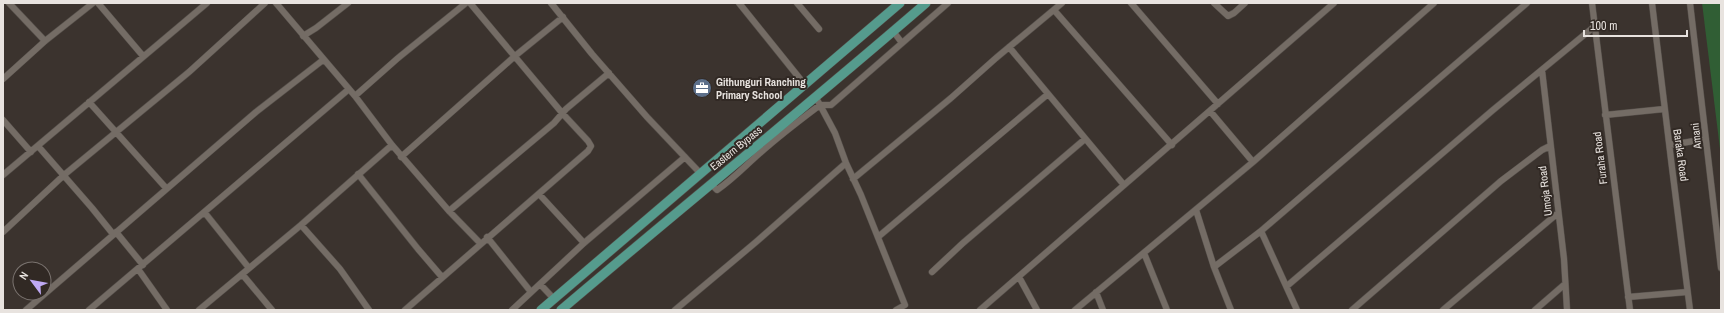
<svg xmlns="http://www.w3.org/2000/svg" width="1724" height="313" font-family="'Archivo Narrow',sans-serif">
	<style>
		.green { fill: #305e34 }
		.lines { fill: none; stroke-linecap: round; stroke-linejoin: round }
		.street-casing { stroke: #554f4a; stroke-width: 7 }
		.primary-casing { stroke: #554f4a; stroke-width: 10 }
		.street { stroke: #746c65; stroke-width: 6 }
		.primary { stroke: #559b8d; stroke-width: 9 }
		.labels { text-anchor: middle; stroke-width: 4; stroke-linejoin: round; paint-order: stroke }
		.poi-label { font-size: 11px; font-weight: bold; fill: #e8e3df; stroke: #312924; text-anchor: start }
		.street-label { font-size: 11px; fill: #e8e3df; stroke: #312924 }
	</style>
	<rect width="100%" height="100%" fill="#3b332e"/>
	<!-- green -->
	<path class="green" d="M1702,3H1721V157Z"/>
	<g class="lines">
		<!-- street casing -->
		<g class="street-casing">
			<path id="street" d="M9,3L45,41
				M98,3L143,56
				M276,3L355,96L392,145L449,211L480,243
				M551,3L592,54L647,117L701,174
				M739,3L805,85
				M797,3L819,29
				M1131,3L1218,104
				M1214,3L1228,16L1234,13L1245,3
				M1592,3L1630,310
				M1652,3C1664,105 1677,208 1690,310
				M1690,3L1721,268
				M1054,10L1172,145
				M893,31L902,43
				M303,36L316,28L348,3
				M1009,47L1124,185
				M1542,70L1564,259L1567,310
				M3,79L45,41L93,3
				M355,96L398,58L466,3
				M816,98L820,105H831L948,3
				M89,102L166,188
				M1210,111L1253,162
				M1605,115L1664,109
				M3,120L31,152
				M1670,145L1706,139
				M38,146L92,208L113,234
				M401,157L515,56L563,17
				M846,163L861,195L905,305L896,310
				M358,174L418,249L442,277
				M3,175L207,3
				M853,179L951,98L996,58L1062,3
				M539,194L584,243L685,157
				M1196,210L1214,267L1231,310
				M449,211L554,123L566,109L609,73
				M205,213L249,268
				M301,225L340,269L369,310
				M1261,231L1297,310
				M3,232L64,175L189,72L265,3
				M116,232L143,265
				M487,237L531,292
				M878,237L1048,94
				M1144,253L1167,310
				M1214,267L1261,231L1527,3
				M138,269L167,310
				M932,272L963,243L1085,139
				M242,274L272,310
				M1019,277L1037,310
				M540,284L554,299
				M1287,286L1493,110L1595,26
				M1096,292L1103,310
				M1628,297L1687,292
				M26,310L256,112L323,60
				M89,310L349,89
				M199,310L301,225L392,145
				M405,310L588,151L591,146L588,141L563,114L470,3
				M512,310L584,243
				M675,310L756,242L846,163L835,133L820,105C800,120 779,136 760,153C745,166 733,179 717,190L711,184
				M980,310L1334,3
				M1075,310L1253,162L1434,3
				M1352,310L1501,181L1542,150L1550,146
				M1443,310L1558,213
				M1535,310L1565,284"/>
		</g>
		<!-- primary casing -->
		<g class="primary-casing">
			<path id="primary" d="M541,310L900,3
				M561,310C682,207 806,107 926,3"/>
		</g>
		<!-- street -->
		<use href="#street" class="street"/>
		<!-- primary -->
		<use href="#primary" class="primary"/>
	</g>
	<!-- icons -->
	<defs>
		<g id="office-disc" transform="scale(1)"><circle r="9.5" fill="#5c6f8a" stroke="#312924"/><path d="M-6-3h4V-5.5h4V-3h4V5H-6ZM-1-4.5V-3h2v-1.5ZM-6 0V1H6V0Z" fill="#fff"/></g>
	</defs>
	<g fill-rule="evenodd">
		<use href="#office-disc" x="702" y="88"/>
	</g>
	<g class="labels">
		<!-- poi labels -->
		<g class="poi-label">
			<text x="716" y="86">Githunguri Ranching<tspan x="716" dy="13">Primary School</tspan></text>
		</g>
		<!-- street labels -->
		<g class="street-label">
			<text transform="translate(1696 136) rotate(-97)" y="4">Amani</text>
			<text transform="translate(736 148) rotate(-39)" y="4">Eastern Bypass</text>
			<text transform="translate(1681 155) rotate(82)" y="4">Baraka Road</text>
			<text transform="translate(1600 158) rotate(-97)" y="4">Furaha Road</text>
			<text transform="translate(1545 191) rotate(-97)" y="4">Umoja Road</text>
		</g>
	</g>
	<!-- border -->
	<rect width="1724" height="313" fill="none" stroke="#e8e3df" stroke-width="8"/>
	<!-- north arrow -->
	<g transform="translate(32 281) rotate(302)"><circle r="19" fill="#312924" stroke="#7a736f"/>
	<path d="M0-3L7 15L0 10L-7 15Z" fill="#bfa9f4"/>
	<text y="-6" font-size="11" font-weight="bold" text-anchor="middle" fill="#e8e3df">N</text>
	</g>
	<!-- scale -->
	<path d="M1584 30v6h103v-6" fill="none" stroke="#e8e3df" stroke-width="2"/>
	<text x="1590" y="30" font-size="12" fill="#e8e3df" stroke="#312924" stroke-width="3" paint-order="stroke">100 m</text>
</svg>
